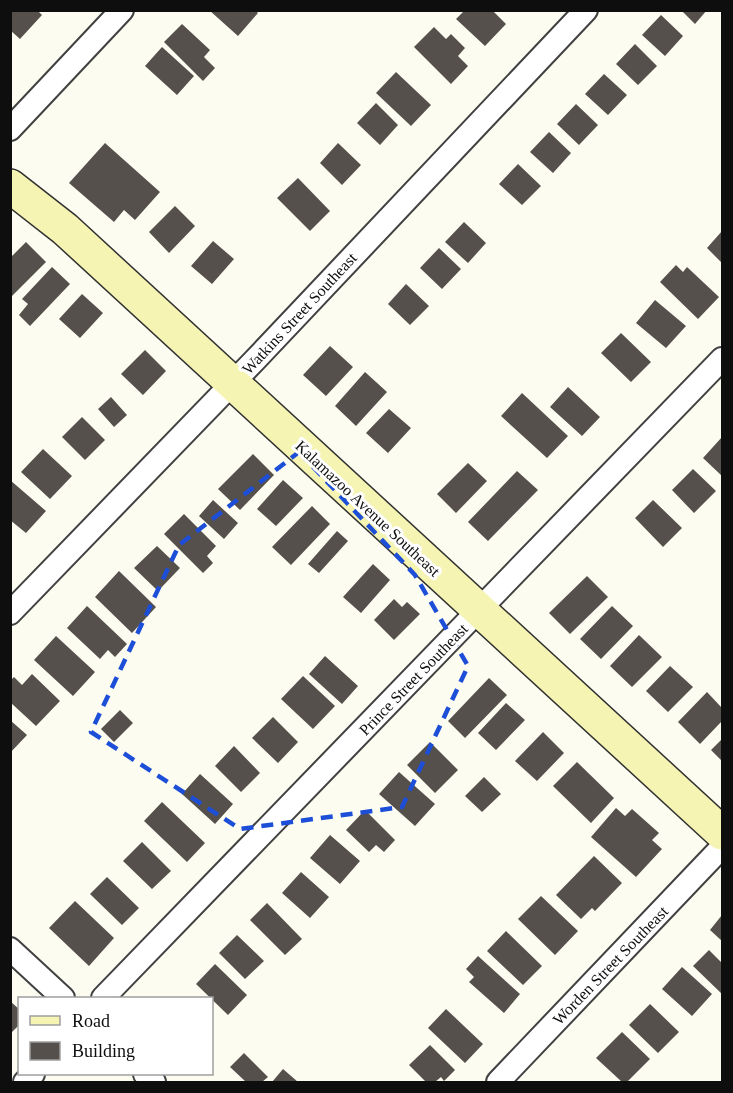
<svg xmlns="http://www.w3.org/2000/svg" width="733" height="1093" font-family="'Times New Roman',serif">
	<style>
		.building { fill: #56504c }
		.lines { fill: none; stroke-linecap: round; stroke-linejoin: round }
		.street-casing { stroke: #414141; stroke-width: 26 }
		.secondary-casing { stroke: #303030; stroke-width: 36 }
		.street { stroke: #fff; stroke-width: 22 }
		.secondary { stroke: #f6f4b3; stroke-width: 33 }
		.marked { fill: none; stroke: #1d4ed8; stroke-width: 4.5; stroke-dasharray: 12 8; stroke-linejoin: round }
		.labels { text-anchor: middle; stroke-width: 6; stroke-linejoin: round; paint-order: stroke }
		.street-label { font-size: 16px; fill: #0e0e0e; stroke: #fff }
	</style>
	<rect width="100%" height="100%" fill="#fdfcf1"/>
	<!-- building -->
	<path class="building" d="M10,10H37L42,15L20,39L10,30Z
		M209,10H255L258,13L238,36Z
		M465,10H492L506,24L485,46L456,19Z
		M681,10H707L695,24Z
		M661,15L683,36L665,56L642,35Z
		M182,24L210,50L204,57L215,68L203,81L164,42Z
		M434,27L446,39L451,34L465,48L458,56L468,66L451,84L414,47Z
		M635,44L657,66L638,85L616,64Z
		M162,47L194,76L177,95L145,66Z
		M396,72L431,105L411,126L376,93Z
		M604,74L627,95L608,115L585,94Z
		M376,103L398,125L380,145L357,123Z
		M576,104L598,125L579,145L557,124Z
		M549,132L571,153L553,173L530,152Z
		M105,143L160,192L135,220L124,210L114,222L69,183Z
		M338,143L361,165L342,185L320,163Z
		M518,164L541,186L522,205L499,184Z
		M298,178L330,211L310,231L277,198Z
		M175,206L195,226L169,253L149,232Z
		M464,222L486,243L468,263L445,242Z
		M722,231V263L707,248Z
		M213,241L234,259L212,284L191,266Z
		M26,242L46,262L10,298V258Z
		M439,248L461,269L442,289L420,268Z
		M676,265L683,272L687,267L719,297L698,319L660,282Z
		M52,267L70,284L30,326L19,315L28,304L22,299Z
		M406,284L429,306L410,325L388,304Z
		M82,294L103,313L80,338L59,319Z
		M655,300L686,326L666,348L636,323Z
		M621,333L651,362L631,382L601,353Z
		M330,346L353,367L326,396L303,375Z
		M145,350L166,371L143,395L121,374Z
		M365,372L387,392L356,426L335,406Z
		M568,387L600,417L582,436L550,407Z
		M522,393L568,436L547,458L501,416Z
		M111,397L127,415L114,427L98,409Z
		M389,409L411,428L388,453L366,433Z
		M82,417L105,440L85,460L62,437Z
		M722,437V476L703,458Z
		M43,449L72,476L50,499L21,472Z
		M253,454L274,475L240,510L218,489Z
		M468,463L487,481L456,513L437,494Z
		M693,469L716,491L694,513L672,490Z
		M517,471L538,490L488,541L468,522Z
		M10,480L46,511L26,533L10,520Z
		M283,480L303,498L276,526L257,509Z
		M213,500L238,523L224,539L199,516Z
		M653,500L682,528L663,547L635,518Z
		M312,506L330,524L291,565L272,547Z
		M184,514L216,546L207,556L213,563L203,573L164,534Z
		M337,531L348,541L319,573L308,564Z
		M157,546L180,568L158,591L134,568Z
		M373,564L390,580L361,613L343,597Z
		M119,571L156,607L132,633L95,597Z
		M587,576L608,597L570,634L549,613Z
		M394,599L402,607L407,602L420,614L394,640L374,620Z
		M87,606L127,644L115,657L108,650L100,659L67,628Z
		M612,606L633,626L601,659L580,639Z
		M639,635L662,657L632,687L610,666Z
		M56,636L95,672L73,696L34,660Z
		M325,656L358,686L342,704L309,674Z
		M670,666L693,687L668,712L646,691Z
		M32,674L60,701L36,726L10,702V681L14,677L22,685Z
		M303,676L335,706L313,729L281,699Z
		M489,678L507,695L465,738L448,721Z
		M707,692L722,708V721L700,744L678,722Z
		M506,703L525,720L496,750L478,733Z
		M120,710L133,723L114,742L101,729Z
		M273,717L298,742L278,763L252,738Z
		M10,720L27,735L10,753Z
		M543,732L564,753L537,781L515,761Z
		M722,739V761L711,750Z
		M430,742L458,770L435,793L407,765Z
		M234,746L260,773L241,792L215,766Z
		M577,762L614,798L591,823L553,786Z
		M399,772L435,804L415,826L379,794Z
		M200,774L233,804L215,824L182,794Z
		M484,777L501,794L482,812L465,796Z
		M162,802L205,843L187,862L144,821Z
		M616,808L625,816L632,809L659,833L652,840L662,849L636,877L591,837Z
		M365,810L395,840L384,852L376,845L369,852L346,830Z
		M330,835L360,861L340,884L310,858Z
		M142,842L171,871L152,889L123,861Z
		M594,856L622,883L595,911L592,908L581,919L556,895Z
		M301,872L329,897L310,918L282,893Z
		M107,877L139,908L122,925L90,894Z
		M541,896L578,931L555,955L518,919Z
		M75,901L114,938L89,966L49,928Z
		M267,903L302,939L285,955L250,920Z
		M722,915V941L710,930Z
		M506,931L542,966L523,985L487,951Z
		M237,935L264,961L245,979L219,953Z
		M709,950L722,963V994L693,966Z
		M478,956L520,994L504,1013L469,982L474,977L466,969Z
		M215,964L247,995L228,1015L196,984Z
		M682,967L712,994L692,1016L662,989Z
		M10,1001L20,1010V1024L10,1034Z
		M650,1004L679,1032L658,1053L629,1025Z
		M446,1009L483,1044L465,1063L428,1028Z
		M622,1032L650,1059L627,1082H622L596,1058Z
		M430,1045L455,1070L444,1081L441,1077L435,1082H426L409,1065Z
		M244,1053L268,1077L262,1082H246L230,1067Z
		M283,1069L298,1082H272Z"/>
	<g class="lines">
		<!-- street casing -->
		<g class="street-casing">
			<path id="street" d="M10,129L122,10
				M10,613L254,361L586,10
				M10,949L63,998
				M103,998L722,359
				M145,1074L154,1082
				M25,1082L33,1074
				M498,1082L722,847"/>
		</g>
		<!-- secondary casing -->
		<g class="secondary-casing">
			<path id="secondary" d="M10,186L65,229L722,833"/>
		</g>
		<!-- street -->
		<use href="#street" class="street"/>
		<!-- secondary -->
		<use href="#secondary" class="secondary"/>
	</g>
	<!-- marked area -->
	<path class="marked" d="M299,452L415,575L468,666L402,807L240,829L91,732L179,545Z"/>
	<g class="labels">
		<!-- street labels -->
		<g class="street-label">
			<text transform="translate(299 313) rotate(-47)" y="6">Watkins Street Southeast</text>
			<text transform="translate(368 508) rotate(43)" y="6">Kalamazoo Avenue Southeast</text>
			<text transform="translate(413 679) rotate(-46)" y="6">Prince Street Southeast</text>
			<text transform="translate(610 965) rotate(-46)" y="6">Worden Street Southeast</text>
		</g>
	</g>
	<!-- border -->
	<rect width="733" height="1093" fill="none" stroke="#0e0e0e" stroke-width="24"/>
	<!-- legend -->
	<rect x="18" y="997" width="195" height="78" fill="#ffffff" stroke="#9f9f9f" stroke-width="1.5"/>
	<rect x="30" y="1016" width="30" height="9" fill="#f6f4b3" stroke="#9f9f9f" stroke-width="1.5"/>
	<text x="72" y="1027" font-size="18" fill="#0e0e0e">Road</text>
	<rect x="30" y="1042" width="30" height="18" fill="#56504c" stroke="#9f9f9f" stroke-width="1.5"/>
	<text x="72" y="1057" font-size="18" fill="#0e0e0e">Building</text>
</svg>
